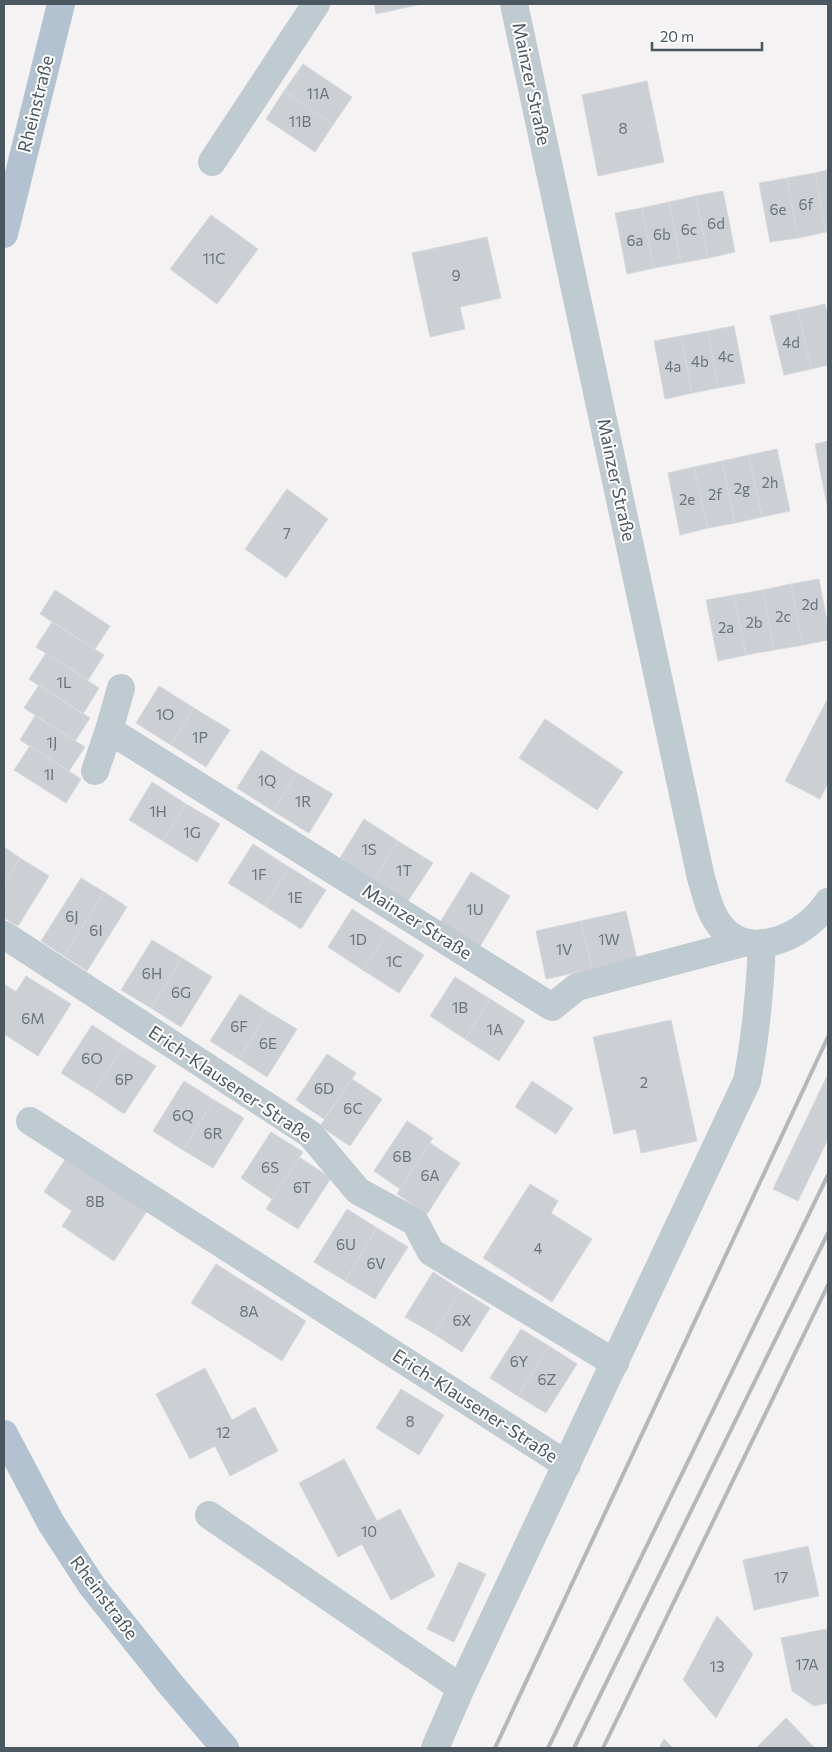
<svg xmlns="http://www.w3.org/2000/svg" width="832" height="1752" font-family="Commissioner,sans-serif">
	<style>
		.building { fill: #cccfd4; stroke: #d6d8dd }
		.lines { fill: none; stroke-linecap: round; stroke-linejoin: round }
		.minor { stroke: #c0cad1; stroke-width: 28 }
		.major { stroke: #b2c2d0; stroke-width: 28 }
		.rail { stroke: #b4b7bc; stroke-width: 4 }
		.labels { text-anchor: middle; stroke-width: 4; stroke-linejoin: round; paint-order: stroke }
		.number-label { font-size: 15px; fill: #6a747d }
		.street-label { font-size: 18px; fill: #4a5660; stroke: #fff }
	</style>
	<rect width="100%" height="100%" fill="#f4f2f2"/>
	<!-- building -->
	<path class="building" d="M374,4H422L376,14Z
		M303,64L352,97L333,125L284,91Z
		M647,81L664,162L598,176L582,95Z
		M284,91L333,125L315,152L266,119Z
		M828,170V232H826L815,173Z
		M815,173L826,232L798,238L787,178Z
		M787,178L798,238L770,242L759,183Z
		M723,191L735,252L708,258L696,196Z
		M696,196L708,258L681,263L669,202Z
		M669,202L681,263L654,268L642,208Z
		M642,208L654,268L627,274L615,213Z
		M211,215L258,249L217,304L170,269Z
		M487,237L501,298L460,307L465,329L430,337L412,253Z
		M825,304L828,318V365L811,369L798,310Z
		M798,310L811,369L784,375L770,316Z
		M734,326L745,383L718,388L708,331Z
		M708,331L718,388L692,393L681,336Z
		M681,336L692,393L665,399L654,341Z
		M828,441V505H827L815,444Z
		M777,449L790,511L762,517L749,455Z
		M749,455L762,517L735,523L722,461Z
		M722,461L735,523L708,528L694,467Z
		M694,467L708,528L680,535L668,473Z
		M287,489L328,519L286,578L245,549Z
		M819,579L828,626V640L803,645L791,584Z
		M791,584L803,645L774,650L763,590Z
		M55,590L110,626L95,649L40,614Z
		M763,590L774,650L746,655L734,595Z
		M734,595L746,655L718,661L706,600Z
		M52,622L104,655L88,680L36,647Z
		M46,653L99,688L83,714L29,679Z
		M39,685L90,718L75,741L24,708Z
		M159,686L194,708L171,745L136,723Z
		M828,698V783L820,799L785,781Z
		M194,708L230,730L206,767L171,745Z
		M35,716L85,747L69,771L20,740Z
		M545,719L623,772L597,810L519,758Z
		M30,746L81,779L66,803L14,770Z
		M261,750L297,773L273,811L237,788Z
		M297,773L333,794L309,833L273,811Z
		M152,782L186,804L163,841L129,820Z
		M186,804L220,824L197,862L163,841Z
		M364,819L398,841L374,880L340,858Z
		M398,841L433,863L408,901L374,880Z
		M253,844L289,867L265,906L228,883Z
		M4,847L20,858L4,884Z
		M20,858L49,876L18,926L4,918V884Z
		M289,867L326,890L301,929L265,906Z
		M471,872L510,896L479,948L439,924Z
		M81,878L104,892L64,956L41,941Z
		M104,892L127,907L87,971L64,956Z
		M352,909L388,932L363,970L328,947Z
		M626,911L637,959L592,969L581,921Z
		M581,921L592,969L546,979L536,931Z
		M388,932L424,955L399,993L363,970Z
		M152,940L182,958L151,1008L121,990Z
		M182,958L212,977L181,1027L151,1008Z
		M26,976L71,1004L38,1056L4,1034V984L16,992Z
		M455,977L490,999L465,1039L430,1016Z
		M240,994L268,1012L239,1059L210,1041Z
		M490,999L525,1021L499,1061L465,1039Z
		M268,1012L297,1029L267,1077L239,1059Z
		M671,1020L697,1141L641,1153L636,1129L614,1134L593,1037Z
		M92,1025L124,1046L93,1093L61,1073Z
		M124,1046L156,1066L124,1114L93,1093Z
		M327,1054L356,1073L324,1119L296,1100Z
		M828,1074V1139L798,1201L773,1189Z
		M352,1079L382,1099L350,1146L320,1126Z
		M184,1081L214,1100L183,1150L153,1131Z
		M532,1081L573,1108L556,1134L515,1107Z
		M214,1100L244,1118L213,1168L183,1150Z
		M407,1121L433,1138L400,1189L374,1171Z
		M271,1132L303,1152L272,1199L241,1178Z
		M430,1143L460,1163L427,1214L397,1194Z
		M299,1157L331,1178L298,1229L266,1209Z
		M66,1158L147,1211L114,1261L62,1226L72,1211L44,1192Z
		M530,1184L558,1201L551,1213L592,1239L552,1302L483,1258Z
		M347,1209L377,1228L345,1281L314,1262Z
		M377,1228L408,1247L375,1299L345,1281Z
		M216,1264L306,1321L282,1361L191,1303Z
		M433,1272L461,1290L434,1334L405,1317Z
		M461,1290L490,1308L462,1352L434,1334Z
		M521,1329L549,1346L518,1396L490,1378Z
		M549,1346L577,1364L546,1413L518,1396Z
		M205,1368L232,1420L255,1407L278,1451L230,1476L215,1446L190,1459L156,1394Z
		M401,1389L444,1415L419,1455L376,1428Z
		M344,1459L377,1521L400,1509L435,1576L391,1600L362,1544L338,1557L299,1483Z
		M808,1546L819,1596L754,1610L743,1560Z
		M459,1562L486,1574L454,1642L427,1629Z
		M717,1616L753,1654L716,1718L683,1680Z
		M826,1629L828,1638V1703L814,1706L792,1691L781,1638Z
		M786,1718L815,1748H756Z
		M664,1739L673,1748H659Z"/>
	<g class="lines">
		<!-- minor -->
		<path class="minor" d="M514,4L701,878C706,893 708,908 717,921C745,965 806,937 828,902
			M212,162L316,4
			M109,730L552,1007L577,987L743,943
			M95,771L109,730L121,688
			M4,935L310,1134L358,1191L415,1222L431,1252L615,1363
			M30,1121L567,1465
			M209,1515L461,1688
			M435,1748L461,1688L747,1081C756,1035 760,990 762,943"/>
		<!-- major -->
		<path class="major" d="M4,234L61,4
			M4,1434L51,1523L92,1586L172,1686L225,1748"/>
		<!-- rail -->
		<path class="rail" d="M495,1748L828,1037
			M548,1748L828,1175
			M574,1748L828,1233
			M603,1748L828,1285"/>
	</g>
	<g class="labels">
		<!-- number labels -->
		<g class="number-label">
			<text x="318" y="99">11A</text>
			<text x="300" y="127">11B</text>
			<text x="623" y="134">8</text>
			<text x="806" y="210">6f</text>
			<text x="778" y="215">6e</text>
			<text x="716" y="229">6d</text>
			<text x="689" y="235">6c</text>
			<text x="662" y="240">6b</text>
			<text x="635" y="246">6a</text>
			<text x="214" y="264">11C</text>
			<text x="456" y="281">9</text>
			<text x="791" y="348">4d</text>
			<text x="726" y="362">4c</text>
			<text x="700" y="367">4b</text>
			<text x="673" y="372">4a</text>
			<text x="770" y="488">2h</text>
			<text x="742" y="494">2g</text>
			<text x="715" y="500">2f</text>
			<text x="687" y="505">2e</text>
			<text x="287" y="539">7</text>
			<text x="810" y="610">2d</text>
			<text x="783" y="622">2c</text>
			<text x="754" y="628">2b</text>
			<text x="726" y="633">2a</text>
			<text x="64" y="688">1L</text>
			<text x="165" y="720">1O</text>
			<text x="200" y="743">1P</text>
			<text x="52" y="748">1J</text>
			<text x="49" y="780">1I</text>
			<text x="267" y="786">1Q</text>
			<text x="303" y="807">1R</text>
			<text x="158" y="817">1H</text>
			<text x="192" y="838">1G</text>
			<text x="369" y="855">1S</text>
			<text x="404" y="876">1T</text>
			<text x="259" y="880">1F</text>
			<text x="295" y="903">1E</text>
			<text x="475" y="915">1U</text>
			<text x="72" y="922">6J</text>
			<text x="96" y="936">6I</text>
			<text x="358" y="945">1D</text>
			<text x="609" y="945">1W</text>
			<text x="564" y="955">1V</text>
			<text x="394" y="967">1C</text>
			<text x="152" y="979">6H</text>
			<text x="181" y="998">6G</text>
			<text x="460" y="1013">1B</text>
			<text x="33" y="1024">6M</text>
			<text x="239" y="1032">6F</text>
			<text x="495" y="1035">1A</text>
			<text x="268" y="1049">6E</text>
			<text x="92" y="1064">6O</text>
			<text x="124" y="1085">6P</text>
			<text x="644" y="1088">2</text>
			<text x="324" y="1094">6D</text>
			<text x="353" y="1114">6C</text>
			<text x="183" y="1121">6Q</text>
			<text x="213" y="1139">6R</text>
			<text x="402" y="1162">6B</text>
			<text x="270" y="1173">6S</text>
			<text x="430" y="1181">6A</text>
			<text x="302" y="1193">6T</text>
			<text x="95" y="1207">8B</text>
			<text x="346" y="1250">6U</text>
			<text x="538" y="1254">4</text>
			<text x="376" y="1269">6V</text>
			<text x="249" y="1317">8A</text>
			<text x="462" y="1326">6X</text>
			<text x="519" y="1367">6Y</text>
			<text x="547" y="1385">6Z</text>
			<text x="410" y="1427">8</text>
			<text x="223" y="1438">12</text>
			<text x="369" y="1537">10</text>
			<text x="781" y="1583">17</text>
			<text x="807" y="1670">17A</text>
			<text x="717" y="1672">13</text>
		</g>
		<!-- street labels -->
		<g class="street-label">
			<text transform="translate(531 84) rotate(78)" y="6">Mainzer Straße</text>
			<text transform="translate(36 104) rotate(-76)" y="6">Rheinstraße</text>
			<text transform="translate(616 480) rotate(78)" y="6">Mainzer Straße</text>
			<text transform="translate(417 922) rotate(32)" y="6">Mainzer Straße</text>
			<text transform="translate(230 1084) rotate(34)" y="6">Erich-Klausener-Straße</text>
			<text transform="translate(475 1406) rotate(33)" y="6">Erich-Klausener-Straße</text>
			<text transform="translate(104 1598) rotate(53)" y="6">Rheinstraße</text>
		</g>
	</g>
	<!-- border -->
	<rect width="832" height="1752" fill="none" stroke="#4a5660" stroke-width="10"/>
	<!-- scale -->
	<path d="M652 42v8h110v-8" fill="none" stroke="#4a5660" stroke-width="2.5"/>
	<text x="660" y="42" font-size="15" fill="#4a5660" stroke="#ffffff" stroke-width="4" paint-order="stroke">20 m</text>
</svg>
